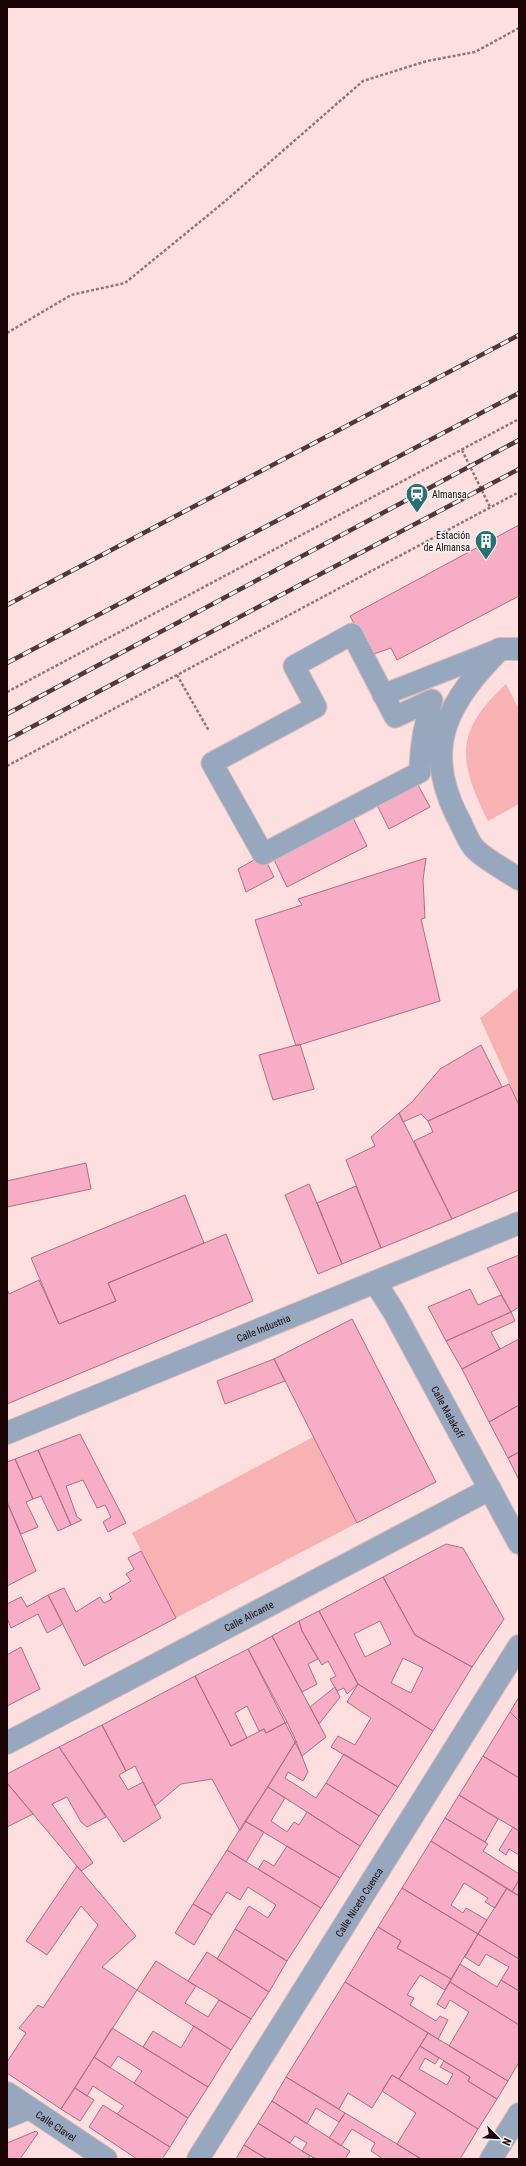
<svg xmlns="http://www.w3.org/2000/svg" width="526" height="2166" font-family="'Roboto Condensed',sans-serif">
	<style>
		.green { fill: #f8b2b3 }
		.building { fill: #f6adc5; stroke: #ae6e84; fill-rule: evenodd }
		.lines { fill: none; stroke-linecap: round; stroke-linejoin: round }
		.service-casing { stroke: #dabcbc; stroke-width: 23 }
		.minor-casing { stroke: #dabcbc; stroke-width: 24 }
		.path { stroke: #917677; stroke-width: 2.5; stroke-dasharray: 3 2; stroke-linecap: butt }
		.service { stroke: #97a7be; stroke-width: 21 }
		.minor { stroke: #97a7be; stroke-width: 22 }
		.rail-casing { stroke: #503839; stroke-width: 4.5 }
		.rail { stroke: #f5f5f5; stroke-width: 3; stroke-dasharray: 9; stroke-linecap: butt }
		.labels { text-anchor: middle; stroke-width: 3; stroke-linejoin: round; paint-order: stroke }
		.poi-label { font-size: 10px; fill: #1a0405; stroke: #f5f5f5; text-anchor: start }
		.street-label { font-size: 10px; fill: #1a0405; stroke: #f5f5f5 }
	</style>
	<rect width="100%" height="100%" fill="#fedfdf"/>
	<!-- green -->
	<path class="green" d="M506,684L519,709V804L488,821C458,761 454,732 506,684Z
		M519,987V1105L480,1018Z
		M313,1437L357,1523L176,1618L132,1533Z"/>
	<!-- building -->
	<path class="building" d="M519,525V596L397,660L391,648L371,655L350,616Z
		M413,776L430,807L389,829L373,797Z
		M349,810L367,846L287,887L270,851Z
		M263,855L274,877L246,892L238,869Z
		M426,858L423,880L425,918L421,919L440,1001L296,1046L255,920L302,905L298,899Z
		M300,1044L314,1089L273,1100L259,1055Z
		M481,1045L502,1087L428,1121L421,1114L403,1122L399,1113L412,1102L440,1069Z
		M509,1084L519,1105V1190L452,1219L414,1141L433,1132L428,1121Z
		M399,1113L452,1219L381,1248L346,1160L375,1146L371,1137Z
		M86,1163L91,1189L7,1207V1181Z
		M309,1184L342,1264L318,1274L285,1195Z
		M356,1186L381,1248L342,1264L317,1203Z
		M185,1195L204,1243L108,1283L116,1301L59,1324L31,1258Z
		M226,1234L253,1301L7,1404V1289L9,1294L39,1280L59,1324L116,1301L108,1283Z
		M519,1255V1307L511,1312L487,1268Z
		M470,1289L478,1305L501,1295L511,1312L446,1341L428,1307Z
		M511,1312L515,1321L491,1332L500,1349L462,1369L446,1341Z
		M352,1319L436,1482L357,1523L274,1359Z
		M519,1339V1405L489,1422L462,1369Z
		M274,1359L285,1381L225,1404L217,1381Z
		M519,1405V1452L508,1458L489,1422Z
		M80,1434L126,1523L108,1532L103,1522L111,1517L105,1505L97,1508L83,1480L66,1486L77,1517L82,1520L71,1525L38,1450Z
		M38,1450L71,1525L58,1531L41,1496L33,1499L15,1459Z
		M519,1452V1480L508,1458Z
		M15,1459L33,1499L26,1502L38,1527L21,1534L7,1502V1462Z
		M7,1502L36,1571L7,1586Z
		M446,1544L463,1548L504,1619L472,1667L415,1635L383,1577Z
		M141,1551L176,1618L84,1666L48,1595L64,1588L76,1612L100,1597L104,1603L112,1599L109,1594L131,1581L126,1574L134,1569L128,1558Z
		M383,1577L415,1635L472,1667L433,1731L358,1684L319,1611ZM380,1621L391,1644L365,1657L354,1634ZM403,1658L423,1668L411,1693L391,1683Z
		M48,1595L63,1624L47,1633L38,1614L11,1628L7,1618V1604L21,1597L27,1607Z
		M319,1611L358,1684L347,1694L344,1688L337,1691L330,1679L336,1676L328,1661L322,1665L302,1631L299,1621Z
		M299,1621L302,1631L318,1659L308,1664L317,1684L302,1692L272,1636Z
		M272,1636L326,1737L302,1756L248,1649Z
		M21,1647L40,1689L7,1706V1655Z
		M248,1649L287,1722L266,1733L264,1729L259,1731L247,1706L235,1713L247,1738L231,1746L195,1676Z
		M195,1676L231,1746L264,1729L266,1733L287,1722L296,1741L240,1831L212,1779L181,1784L155,1806L135,1766L126,1771L102,1725Z
		M358,1684L433,1731L398,1787L331,1747L338,1736L355,1745L371,1718L347,1702Z
		M335,1687L340,1697L319,1724L310,1707Z
		M519,1697V1721L510,1712Z
		M510,1712L519,1721V1778L483,1756Z
		M102,1725L126,1771L119,1775L128,1790L143,1782L161,1818L124,1842L59,1747Z
		M296,1741L308,1772L303,1781L288,1772L285,1778L316,1798L326,1783L379,1816L360,1846L268,1787Z
		M59,1747L106,1817L87,1827L81,1822L67,1797L52,1804L93,1863L81,1871L7,1783V1774Z
		M344,1754L398,1787L379,1816L326,1783Z
		M483,1756L519,1778V1831L459,1795Z
		M7,1783L33,1814L7,1827Z
		M268,1787L285,1798L271,1821L287,1832L294,1822L299,1825L307,1812L360,1846L340,1878L245,1821Z
		M459,1795L498,1819L485,1842L445,1818Z
		M445,1818L488,1844L483,1851L519,1874V1880L512,1892L431,1841Z
		M245,1821L264,1832L246,1862L227,1850Z
		M513,1827L519,1831V1855L509,1849L506,1855L499,1850Z
		M431,1841L507,1888L495,1908L485,1902L488,1898L464,1883L451,1905L463,1913L466,1908L487,1920L478,1934L402,1888Z
		M287,1846L340,1878L321,1908L258,1869L264,1860L274,1866Z
		M227,1850L321,1908L287,1961L235,1929L249,1906L268,1918L276,1905L248,1887L240,1900L227,1892L212,1915L193,1904Z
		M77,1866L136,1936L102,1967L137,1990L61,2109L7,2073V2062L26,2033L19,2028L38,2005L43,2008L98,1925L81,1906L47,1955L26,1941Z
		M519,1880V1896L512,1892Z
		M402,1888L478,1934L451,1979L397,1948L401,1941L378,1927Z
		M507,1888L519,1896V1959L478,1934Z
		M193,1904L212,1915L194,1945L175,1933Z
		M378,1927L401,1941L397,1948L451,1979L445,1990L420,1975L407,1995L414,1998L410,2005L436,2021L440,2016L448,2020L438,2039L345,1982Z
		M235,1929L287,1961L269,1992L217,1959Z
		M478,1934L519,1959V1991L501,1980L509,1967L486,1954L479,1966L465,1957Z
		M207,1952L269,1992L251,2019L188,1981Z
		M156,1961L196,1986L185,2003L208,2017L219,2000L251,2019L231,2050L137,1990Z
		M460,1964L497,1987L501,1980L519,1991V2025L450,1982Z
		M345,1982L428,2033L399,2079L392,2075L372,2108L348,2093L339,2109L286,2077Z
		M450,1982L519,2025V2062L508,2081L449,2046L469,2012L450,2000L445,2009L437,2004Z
		M194,2026L231,2050L208,2087L143,2047L153,2031L181,2048Z
		M112,2028L208,2087L188,2118L134,2083L142,2071L118,2056L110,2068L94,2057Z
		M428,2033L508,2081L497,2099L468,2081L470,2077L420,2046Z
		M420,2046L439,2058L435,2064L425,2058L419,2069L447,2085L453,2074L440,2067L444,2061L470,2077L468,2081L497,2099L478,2129L399,2079Z
		M94,2057L188,2118L170,2147L117,2114L124,2106L93,2086L87,2096L75,2088Z
		M392,2075L478,2129L460,2159H421L397,2144L416,2113L382,2091Z
		M286,2077L345,2113L339,2122L316,2108L307,2124L272,2101Z
		M75,2088L94,2100L80,2121L61,2109Z
		M272,2101L350,2151L345,2159H316L302,2151L307,2143L295,2136L290,2143L258,2123Z
		M103,2105L170,2147L162,2159H137L89,2127Z
		M345,2113L397,2144L421,2159H383L371,2151L375,2143L352,2129L341,2146L329,2138Z
		M258,2123L310,2156L308,2159H267L244,2145Z
		M36,2131L38,2133L20,2159H7V2143Z
		M244,2145L267,2159H236Z"/>
	<g class="lines">
		<!-- service casing -->
		<g class="service-casing">
			<path id="service" d="M352,634L395,717L432,700C424,725 420,746 420,772L263,854L212,763L316,707L294,666Z
				M383,695L500,649"/>
		</g>
		<!-- minor casing -->
		<g class="minor-casing">
			<g id="minor">
				<path d="M519,649H500C450,700 421,745 457,816C463,826 468,843 476,850C488,861 505,870 519,879"/>
				<path id="s1" d="M375,1282L394,1312L519,1543"/>
				<path id="s2" d="M7,1433L519,1223"/>
				<path id="s3" d="M7,1743L490,1489"/>
				<path id="s4" d="M7,2093L106,2159"/>
				<path d="M7,2117L29,2108"/>
				<path id="s5" d="M198,2159L519,1646"/>
				<path d="M491,2159L519,2114"/>
			</g>
		</g>
		<!-- path -->
		<path class="path" d="M7,333L71,295L125,283L223,203L363,81L427,61L475,52L519,28
			M462,450L490,507
			M177,675L209,731
			M7,692L519,419
			M7,766L519,492"/>
		<!-- service -->
		<use href="#service" class="service"/>
		<!-- minor -->
		<use href="#minor" class="minor"/>
		<!-- rail casing -->
		<g class="rail-casing">
			<path id="rail" d="M7,605L519,335
				M7,663L519,393
				M7,714L519,440
				M7,740L519,469"/>
		</g>
		<!-- rail -->
		<use href="#rail" class="rail"/>
	</g>
	<!-- icons -->
	<defs>
		<g id="station-pin" transform="scale(1.15)"><path d="M0 17L-7.5 6A9.5 9.5 0 1 1 7.5 6Z" fill="#267173" stroke="#f5f5f5"/><path d="M-3-6H3Q5-6 5-4V2Q5 4 3 4L4.5 6H3L1.5 4h-3L-3 6H-4.5L-3 4Q-5 4-5 2V-4Q-5-6-3-6ZM-3.5-4v3h7v-3ZM-3.5 1v1.5H-2V1ZM2 1v1.5H3.5V1Z" fill="#fff"/></g>
		<g id="building-pin" transform="scale(1.15)"><path d="M0 17L-7.5 6A9.5 9.5 0 1 1 7.5 6Z" fill="#267173" stroke="#f5f5f5"/><path d="M-4-6H4V6H1V3H-1V6H-4ZM-2.5-4.3h1.7v1.8h-1.7ZM.8-4.3h1.7v1.8H.8ZM-2.5-1h1.7V.8h-1.7ZM.8-1h1.7V.8H.8Z" fill="#fff"/></g>
	</defs>
	<g fill-rule="evenodd">
		<use href="#station-pin" x="417" y="494"/>
		<use href="#building-pin" x="486" y="541"/>
	</g>
	<g class="labels">
		<!-- poi labels -->
		<g class="poi-label">
			<text x="432" y="498">Almansa</text>
			<text x="470" y="539" text-anchor="end">Estación<tspan x="470" dy="12">de Almansa</tspan></text>
		</g>
		<!-- street labels -->
		<g class="street-label">
			<text dy="4" stroke="none"><textPath href="#s2" startOffset="277">Calle Industria</textPath></text>
			<text dy="4" stroke="none"><textPath href="#s1" startOffset="149">Calle Malakoff</textPath></text>
			<text dy="4" stroke="none"><textPath href="#s3" startOffset="273">Calle Alicante</textPath></text>
			<text dy="4" stroke="none"><textPath href="#s5" startOffset="303">Calle Niceto Cuenca</textPath></text>
			<text dy="4" stroke="none"><textPath href="#s4" startOffset="59">Calle Clavel</textPath></text>
		</g>
	</g>
	<!-- border -->
	<rect width="526" height="2166" fill="none" stroke="#1a0405" stroke-width="16"/>
	<!-- north arrow -->
	<g transform="translate(498 2138) rotate(114)" stroke="#f5f5f5" stroke-width="3" paint-order="stroke">
	<path d="M0-3L7 15L0 10L-7 15Z" fill="#1a0405"/>
	<text y="-6" font-size="11" font-weight="bold" text-anchor="middle" fill="#1a0405">N</text>
	</g>
</svg>
